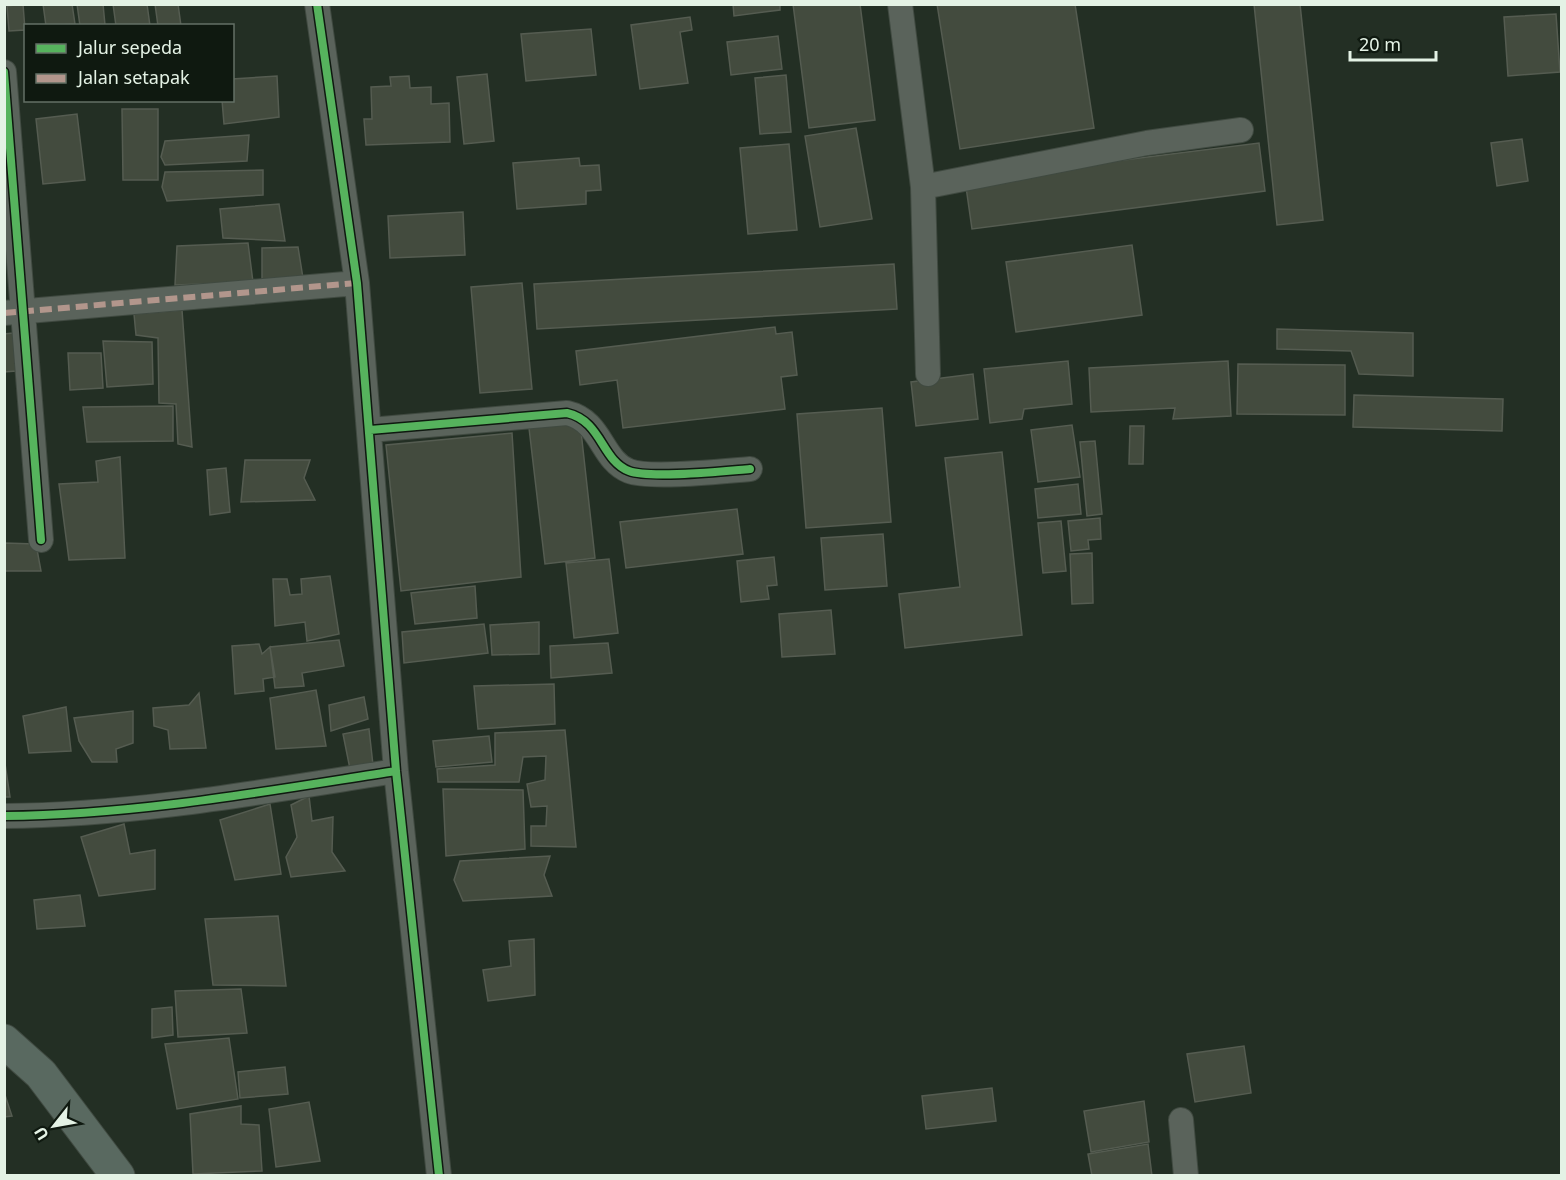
<svg xmlns="http://www.w3.org/2000/svg" width="1566" height="1180" font-family="'Noto Sans',sans-serif">
	<style>
		.building { fill: #434b3e; stroke: #555c51; stroke-width: 1.5 }
		.lines { fill: none; stroke-linecap: round; stroke-linejoin: round }
		.street-casing { stroke: #404a41; stroke-width: 26 }
		.primary-casing { stroke: #404a41; stroke-width: 35 }
		.street { stroke: #5a635b; stroke-width: 24 }
		.primary { stroke: #596960; stroke-width: 33 }
		.quiet { stroke: #b2968c; stroke-width: 6; stroke-dasharray: 12 6; stroke-linecap: butt }
		.cycleway-casing { stroke: #0f1910; stroke-width: 11 }
		.cycleway { stroke: #56b35d; stroke-width: 8 }
	</style>
	<rect width="100%" height="100%" fill="#232f24"/>
	<!-- building -->
	<path class="building" d="M23,4L25,30L9,31L7,6Z
		M43,4H72L75,24L46,26Z
		M77,4H103L105,25L80,26Z
		M113,4H147L150,26H116Z
		M155,4H178L181,26H158Z
		M733,4H780V10L734,16Z
		M793,4H860L875,120L809,128Z
		M937,4H1075L1094,128L960,149Z
		M1254,4H1300L1323,220L1277,225Z
		M1556,14L1560,72L1508,76L1504,17Z
		M690,17L692,30L680,32L688,83L640,89L631,25Z
		M591,29L596,75L526,81L521,34Z
		M778,36L782,69L731,75L727,42Z
		M487,74L494,141L464,144L457,77Z
		M786,75L791,132L760,134L755,78Z
		M277,76L279,117L224,124L222,100H232V79Z
		M409,76L410,88L431,87V104L449,103L450,142L366,145L364,119H372L371,87L391,86L390,77Z
		M122,109H158V180H123Z
		M77,114L85,180L43,184L36,119Z
		M856,128L872,219L820,227L805,136Z
		M249,135L247,161L165,165L161,157L165,141Z
		M1522,139L1528,181L1497,186L1491,143Z
		M1259,143L1265,191L972,229L965,180Z
		M789,144L797,230L748,234L740,148Z
		M579,158L580,166L599,165L601,190L586,191V204L517,209L513,163Z
		M263,170V195L167,201L162,187L165,172Z
		M279,204L285,241L223,238L220,209Z
		M463,212L465,255L390,258L388,216Z
		M248,243L253,282L175,285L177,246Z
		M1132,245L1142,315L1016,332L1006,262Z
		M298,247L303,278L262,282V248Z
		M894,264L897,309L537,329L534,284Z
		M522,283L532,389L480,393L471,287Z
		M182,310L192,447L178,444L176,404L159,403L158,338L136,335L134,314Z
		M775,327L776,334L792,332L797,375L781,377L785,409L623,428L617,380L580,385L576,351Z
		M1277,329L1413,333V376L1359,374L1351,351L1277,349Z
		M13,333L16,371L4,372V334Z
		M103,341L152,342L153,384L107,387Z
		M68,353H101L103,388L70,390Z
		M1068,361L1072,404L1024,409L1022,419L990,423L984,369Z
		M1228,361L1231,416L1173,419L1175,408L1091,412L1089,368Z
		M1238,364L1345,365V415L1237,414Z
		M973,374L978,419L916,426L911,382Z
		M1354,395L1503,399L1502,431L1353,427Z
		M173,406V441L87,442L83,407Z
		M882,408L891,522L806,528L797,414Z
		M580,422L595,558L545,564L529,428Z
		M1072,425L1080,477L1038,482L1031,430Z
		M1130,426H1144L1143,464H1129Z
		M512,433L521,577L401,591L386,445Z
		M1095,441L1102,514L1087,516L1080,442Z
		M1002,452L1022,635L905,648L899,594L960,587L945,458Z
		M120,457L125,558L69,560L59,484L98,482L96,461Z
		M245,460H310L304,478L315,500L241,502Z
		M226,468L230,512L210,515L207,470Z
		M1078,484L1081,514L1038,518L1035,489Z
		M737,509L743,554L626,568L620,522Z
		M1100,518L1101,539L1088,540L1089,549L1071,551L1068,521Z
		M1061,521L1066,571L1043,573L1038,523Z
		M883,534L887,586L825,590L821,538Z
		M4,543L36,544L41,571H4Z
		M1092,553L1093,603L1072,604L1070,554Z
		M774,557L777,585L767,586L769,599L741,602L737,561Z
		M609,559L618,633L574,638L566,563Z
		M330,576L339,634L307,641L305,622L275,626L273,579H287L290,595L302,594L301,579Z
		M475,586L477,618L415,624L411,593Z
		M831,610L835,654L782,657L779,614Z
		M539,622V654L492,655L490,625Z
		M484,624L488,653L404,663L402,632Z
		M339,640L344,666L302,673L304,686L275,688L270,647Z
		M608,643L612,673L551,678L550,646Z
		M259,644L262,654L270,647L275,677L263,679L264,691L235,694L232,646Z
		M554,684L555,724L478,729L474,686Z
		M316,690L326,746L276,749L270,698Z
		M199,693L206,748L170,749L168,730L154,726L153,708L189,705Z
		M364,697L368,719L331,731L329,705Z
		M66,707L71,751L29,753L23,716Z
		M133,711V743L116,749L117,762H92L79,741L74,718Z
		M369,729L373,765L350,769L343,734Z
		M565,730L576,847L531,846V826H546L547,806L531,807L527,784L545,780L546,756L523,757L519,782H438L437,769L495,765V733Z
		M489,736L492,762L436,767L433,741Z
		M4,757L10,797H4Z
		M443,789L523,790L525,849L446,856Z
		M309,796L312,821L333,817L332,852L345,871L291,877L286,857L297,837L291,805Z
		M270,804L281,874L235,880L220,820Z
		M124,824L130,854L155,850V889L99,896L81,837Z
		M550,856L544,875L552,896L463,901L454,880L460,861Z
		M80,895L85,926L37,929L34,900Z
		M278,916L286,986L213,985L205,919Z
		M534,939L535,995L488,1001L483,970L511,966L509,941Z
		M241,989L247,1033L178,1037L175,991Z
		M172,1007L173,1035L152,1038V1009Z
		M229,1038L238,1099L177,1109L165,1044Z
		M1244,1046L1251,1093L1195,1102L1187,1054Z
		M285,1067L288,1094L240,1098L238,1072Z
		M992,1088L996,1121L926,1129L922,1096Z
		M4,1092L12,1116L4,1117Z
		M1144,1101L1149,1142L1091,1152L1084,1111Z
		M309,1102L320,1161L276,1167L269,1109Z
		M241,1106V1124L259,1125L262,1171L193,1174L190,1114Z
		M1148,1144L1152,1176H1092L1088,1154Z"/>
	<g class="lines">
		<!-- street casing -->
		<g class="street-casing">
			<path id="street" d="M317,4L357,283L396,771L439,1176
				M900,4L923,187L928,374
				M4,72L41,540
				M923,187L1147,143L1241,130
				M4,313L357,283
				M370,430L567,413C602,421 601,460 629,471C650,479 725,471 750,469
				M4,816C136,815 267,791 396,771
				M1181,1120L1186,1176"/>
		</g>
		<!-- primary casing -->
		<g class="primary-casing">
			<path id="primary" d="M4,1041L41,1074L118,1176"/>
		</g>
		<!-- street -->
		<use href="#street" class="street"/>
		<!-- primary -->
		<use href="#primary" class="primary"/>
		<!-- quiet -->
		<path class="quiet" d="M4,313L357,283"/>
		<!-- cycleway casing -->
		<g class="cycleway-casing">
			<path id="cycleway" d="M317,4L357,283L396,771L439,1176
				M4,72L41,540
				M370,430L567,413C602,421 601,460 629,471C650,479 725,471 750,469
				M4,816C136,815 267,791 396,771"/>
		</g>
		<!-- cycleway -->
		<use href="#cycleway" class="cycleway"/>
	</g>
	<!-- border -->
	<rect width="1566" height="1180" fill="none" stroke="#e4f2e5" stroke-width="12"/>
	<!-- legend -->
	<rect x="24" y="24" width="210" height="78" fill="#0f1910" stroke="#647065" stroke-width="1.5"/>
	<rect x="36" y="44" width="30" height="9" fill="#56b35d" stroke="#647065" stroke-width="1.5"/>
	<text x="78" y="54" font-size="18" fill="#e4f2e5">Jalur sepeda</text>
	<rect x="36" y="74" width="30" height="9" fill="#b2968c" stroke="#647065" stroke-width="1.5"/>
	<text x="78" y="84" font-size="18" fill="#e4f2e5">Jalan setapak</text>
	<!-- north arrow -->
	<g transform="translate(54 1126) rotate(239)" stroke="#0f1910" stroke-width="4.5" paint-order="stroke">
	<path d="M0-4.5L10 22L0 15L-10 22Z" fill="#e4f2e5"/>
	<text y="-9" font-size="16" font-weight="bold" text-anchor="middle" fill="#e4f2e5">U</text>
	</g>
	<!-- scale -->
	<path d="M1350 51v9h86v-9" fill="none" stroke="#e4f2e5" stroke-width="3"/>
	<text x="1359" y="51" font-size="18" fill="#e4f2e5" stroke="#0f1910" stroke-width="4.5" paint-order="stroke">20 m</text>
</svg>
